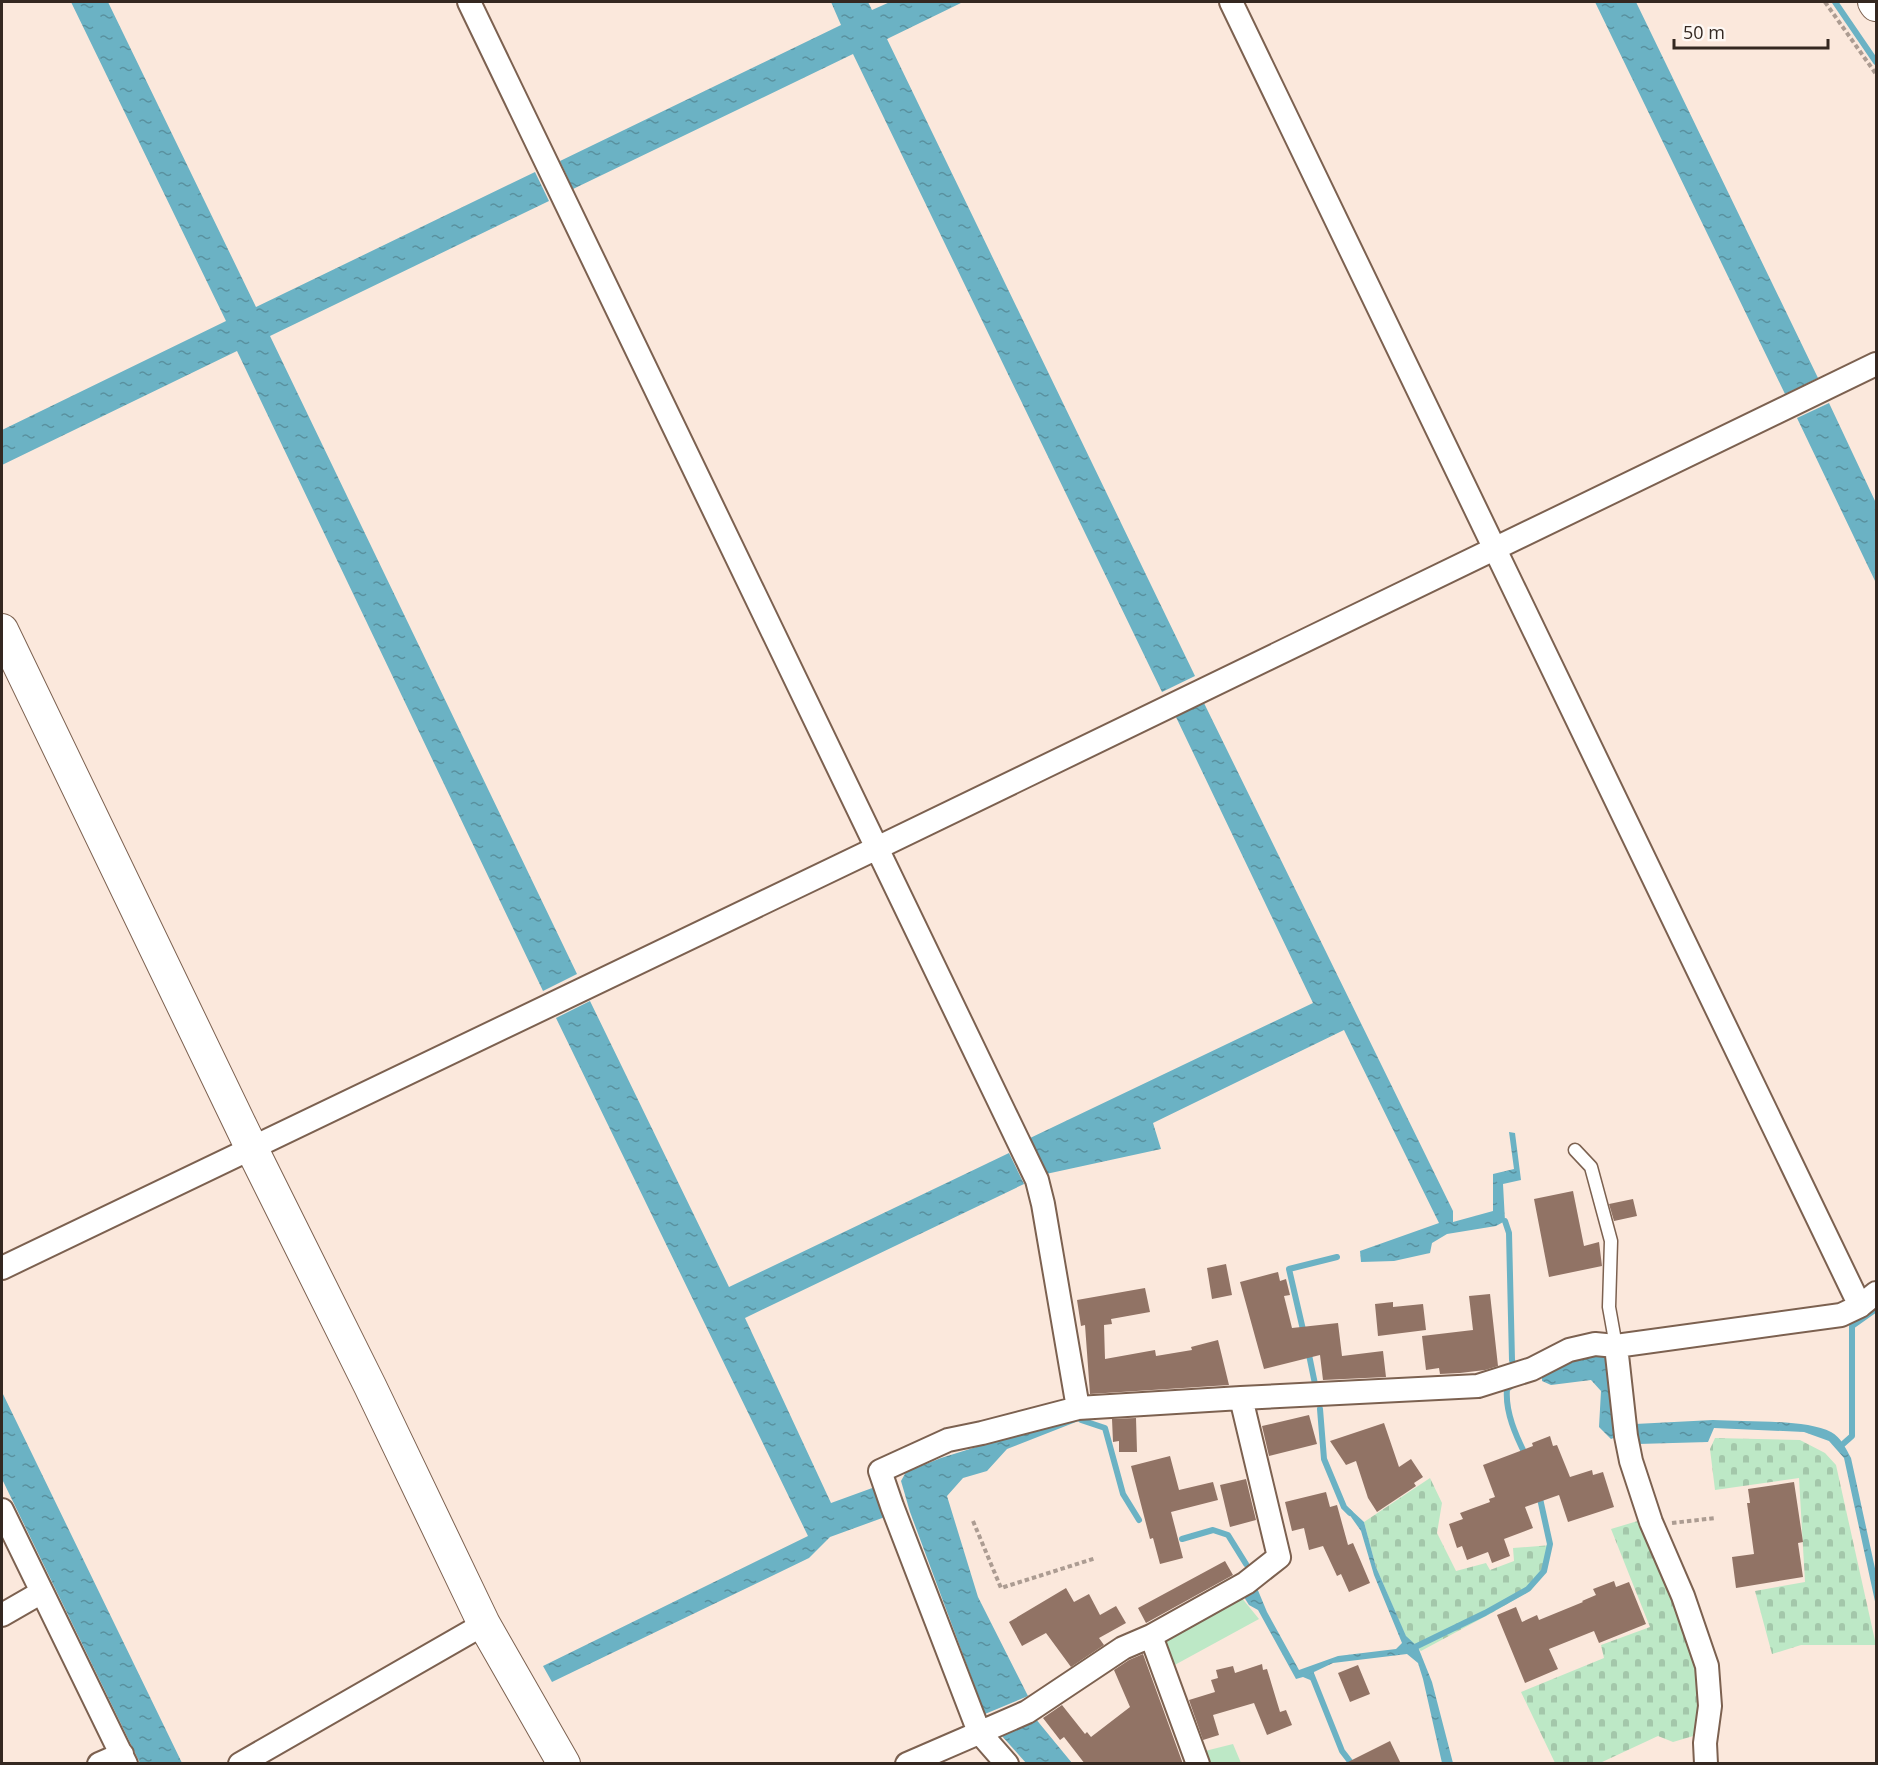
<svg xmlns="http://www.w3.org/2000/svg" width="1878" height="1765" font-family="'Open Sans',sans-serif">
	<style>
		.green { fill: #bde8c6 }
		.cemetery { fill: url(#cemetery-stones) }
		.water { fill: url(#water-ripples) }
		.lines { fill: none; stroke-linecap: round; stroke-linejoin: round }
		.stream { stroke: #6bb2c4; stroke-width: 6 }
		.building { fill: #917365 }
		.lane-casing { stroke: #7c6150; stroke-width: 15 }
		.street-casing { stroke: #7c6150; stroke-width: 26 }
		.secondary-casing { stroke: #7c6150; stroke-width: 34 }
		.path { stroke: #ac9c92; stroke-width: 4; stroke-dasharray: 4.5 3; stroke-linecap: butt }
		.lane { stroke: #fff; stroke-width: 12 }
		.street { stroke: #fff; stroke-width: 22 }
		.secondary { stroke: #fff; stroke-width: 32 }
	</style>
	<defs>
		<pattern id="cemetery-stones" width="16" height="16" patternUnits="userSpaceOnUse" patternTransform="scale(1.5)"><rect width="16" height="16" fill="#bde8c6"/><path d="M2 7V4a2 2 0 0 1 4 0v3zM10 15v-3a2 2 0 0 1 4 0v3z" fill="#a3c7aa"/></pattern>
		<pattern id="water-ripples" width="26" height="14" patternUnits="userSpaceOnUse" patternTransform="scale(1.5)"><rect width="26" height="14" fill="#6bb2c4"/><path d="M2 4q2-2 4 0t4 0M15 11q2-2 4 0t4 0" fill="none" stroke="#59919f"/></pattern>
	</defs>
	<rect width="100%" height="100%" fill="#fbe8dc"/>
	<!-- green -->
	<path class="green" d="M1241,1597L1259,1619L1171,1667L1161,1641Z
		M1233,1744L1241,1763H1206L1201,1752Z"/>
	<!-- cemetery -->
	<path class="cemetery" d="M1715,1438L1800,1440L1825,1453L1836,1465L1876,1645H1801L1772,1654L1755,1591L1805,1582L1799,1478L1715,1490L1710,1449Z
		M1430,1478L1442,1503L1437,1533L1456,1571L1486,1563L1490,1570L1514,1561L1513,1548L1552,1545L1546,1571L1531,1590L1488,1615L1421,1651L1406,1637L1376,1567L1364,1522Z
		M1641,1520L1677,1605L1699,1676L1700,1734L1673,1742L1658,1736L1600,1763H1555L1521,1692L1604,1658L1601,1645L1650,1627L1611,1529Z"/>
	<!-- water -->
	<path class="water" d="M71,2H108L256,307L535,172L549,201L270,336L577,974L543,991L237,351L2,465V430L226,321Z
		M831,2H868L872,10L890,2H963L887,39L1195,676L1162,692L853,54L573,189L560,161L841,25Z
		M1595,2H1636L1818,378L1785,394Z
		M1829,403L1876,503V583L1797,418Z
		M1203,701L1453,1211V1222L1493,1211V1174L1514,1169L1509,1132L1515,1133L1521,1180L1503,1184L1505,1221L1496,1226L1447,1234L1432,1243L1430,1253L1394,1261L1361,1262L1360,1251L1439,1223L1344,1030L1153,1123L1161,1149L1046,1174L1028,1139L1313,1003L1175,715Z
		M590,1001L729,1287L1009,1153L1024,1184L745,1318L831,1503L875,1487L885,1517L830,1537L809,1558L552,1682L543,1666L808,1536L556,1018Z
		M1597,1351L1609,1362L1619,1436L1611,1439L1599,1427L1601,1391L1591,1380L1551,1385L1542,1381V1371Z
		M2,1392L182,1763H140L2,1479Z
		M1081,1420L1007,1449L987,1471L963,1478L947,1496L978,1597L1028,1696L985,1714L910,1512L901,1481L906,1472L941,1458L1005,1438Z
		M1713,1420C1743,1422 1806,1419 1831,1432C1841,1437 1846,1449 1851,1458L1876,1573V1606L1844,1458L1829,1441L1804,1432L1714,1428L1708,1442L1638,1444L1635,1424Z
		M1344,1507L1350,1509L1364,1522L1376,1567L1406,1636L1418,1647L1432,1682L1453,1763H1442L1423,1679L1418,1663L1407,1654L1333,1663L1314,1672L1315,1682L1303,1677L1296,1679L1258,1610L1249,1605L1244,1597L1257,1588L1267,1612L1299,1670L1338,1656L1396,1649L1402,1643L1374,1575L1361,1531Z
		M1035,1718L1072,1763H1026L1002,1736Z"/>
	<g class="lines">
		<!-- stream -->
		<path class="stream" d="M1835,2L1876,62
			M1505,1221L1509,1233L1512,1360L1515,1369
			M1304,1334L1289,1269L1337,1257
			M1308,1350L1315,1384
			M1514,1384L1507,1389C1505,1412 1516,1436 1526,1456
			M1320,1409L1324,1459L1344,1507L1350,1513
			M1081,1420L1105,1428L1123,1494L1139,1520
			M1843,1444L1852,1436V1326L1876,1309
			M1182,1539L1213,1530L1228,1535L1246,1564
			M1411,1649L1485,1613L1528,1589L1544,1571L1550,1544L1539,1494
			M1312,1676L1342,1751L1352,1764"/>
	</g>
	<!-- building -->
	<path class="building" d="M1573,1191L1584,1246L1599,1242L1602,1266L1549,1277L1534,1199Z
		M1633,1199L1637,1216L1614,1221L1609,1204Z
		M1226,1264L1232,1295L1212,1299L1207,1268Z
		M1278,1272L1280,1281L1286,1279L1290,1295L1284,1296L1292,1328L1338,1323L1342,1356L1383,1351L1386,1377L1323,1380L1320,1355L1264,1369L1240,1282Z
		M1145,1288L1150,1312L1111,1319L1112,1324L1104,1325L1105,1359L1155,1350L1156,1356L1192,1350L1191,1347L1218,1340L1229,1385L1090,1394L1085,1325L1081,1326L1077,1300Z
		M1490,1294L1498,1366L1485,1370L1460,1373L1440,1374L1439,1368L1426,1370L1422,1336L1473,1330L1469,1296Z
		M1393,1302V1307L1423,1304L1426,1330L1378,1336L1375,1304Z
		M1309,1415L1317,1444L1269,1456L1262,1426Z
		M1136,1418L1137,1452H1119V1441L1113,1442L1112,1419Z
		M1384,1423L1399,1467L1411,1459L1423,1477L1414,1483L1416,1486L1377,1512L1368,1498L1356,1461L1346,1465L1330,1441Z
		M1550,1436L1553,1446L1557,1445L1570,1477L1592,1470L1593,1475L1603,1472L1614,1507L1568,1522L1559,1495L1525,1507L1533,1528L1504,1539L1510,1556L1492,1563L1488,1552L1467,1560L1462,1546L1457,1548L1449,1524L1463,1519L1460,1513L1490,1502L1489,1499L1495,1497L1483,1465L1533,1446L1532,1443Z
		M1170,1456L1179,1490L1213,1482L1218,1500L1171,1512L1183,1558L1160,1564L1153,1538L1150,1539L1131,1466Z
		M1246,1479L1256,1520L1230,1527L1220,1485Z
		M1794,1482L1803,1542L1798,1543L1803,1577L1736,1588L1732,1557L1754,1554L1747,1503H1750L1748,1489Z
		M1326,1492L1330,1507L1337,1505L1348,1545L1353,1543L1370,1583L1349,1592L1341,1574L1337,1576L1323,1546L1309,1550L1304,1528L1292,1531L1285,1502Z
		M1225,1561L1233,1575L1146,1623L1138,1608Z
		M1614,1581L1616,1587L1629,1582L1646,1624L1599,1643L1594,1631L1549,1649L1558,1669L1525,1683L1497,1615L1516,1607L1522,1622L1537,1615L1539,1620L1583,1602L1582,1601L1596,1595L1593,1589Z
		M1066,1588L1074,1602L1089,1594L1100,1615L1116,1606L1126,1623L1099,1638L1104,1645L1071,1667L1046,1633L1022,1646L1009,1622Z
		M1143,1654L1183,1764H1085L1064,1737L1060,1740L1043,1718L1062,1705L1085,1734L1087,1732L1091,1737L1130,1707L1114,1670L1129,1660Z
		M1262,1664L1263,1670L1267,1669L1280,1712L1286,1710L1292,1725L1267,1735L1254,1703L1213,1715L1219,1735L1203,1740L1189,1700L1215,1692L1211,1680L1218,1678L1216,1670L1233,1666L1235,1673Z
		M1358,1665L1370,1694L1350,1702L1338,1673Z
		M1390,1741L1401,1764H1344Z"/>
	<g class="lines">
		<!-- lane casing -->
		<g class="lane-casing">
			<path id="lane" d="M1575,1150L1591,1167L1611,1241L1609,1307L1616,1346"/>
		</g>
		<!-- street casing -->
		<g class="street-casing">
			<path id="street" d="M469,2L1037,1180L1043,1204L1078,1408L982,1433L948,1440L880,1471L892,1506L979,1732L1007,1764
				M1231,2L1860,1306
				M2,1268L877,848L1876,364
				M1241,1398L1478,1386L1532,1369L1569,1350L1595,1344L1616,1346
				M1078,1408L1241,1398L1279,1557L1246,1583L1151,1636L1198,1764
				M2,1510L126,1764
				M2,1615L42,1592
				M99,1764L122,1754
				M240,1764L484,1624
				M907,1764L1027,1712L1123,1648L1151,1636
				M1706,1764L1705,1743L1710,1706L1707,1666L1683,1596L1651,1522L1631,1461L1626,1436L1616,1346L1841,1315L1860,1306L1876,1293"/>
		</g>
		<!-- secondary casing -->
		<g class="secondary-casing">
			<path id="secondary" d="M1874,2L1876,5
				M2,630L252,1149L370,1386L484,1624L564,1764"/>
		</g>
		<!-- path -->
		<path class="path" d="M1825,2L1876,74
			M973,1521L1001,1588L1096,1558
			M1672,1523L1715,1518"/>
		<!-- lane -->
		<use href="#lane" class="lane"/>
		<!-- street -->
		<use href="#street" class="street"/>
		<!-- secondary -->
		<use href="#secondary" class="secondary"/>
	</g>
	<!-- border -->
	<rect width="1878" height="1765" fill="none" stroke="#342821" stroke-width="6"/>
	<!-- scale -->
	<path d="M1674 39v9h154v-9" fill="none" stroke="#342821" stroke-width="3"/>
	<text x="1683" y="39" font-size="18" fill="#342821" stroke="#fef8f4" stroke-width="4.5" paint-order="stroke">50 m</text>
</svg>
